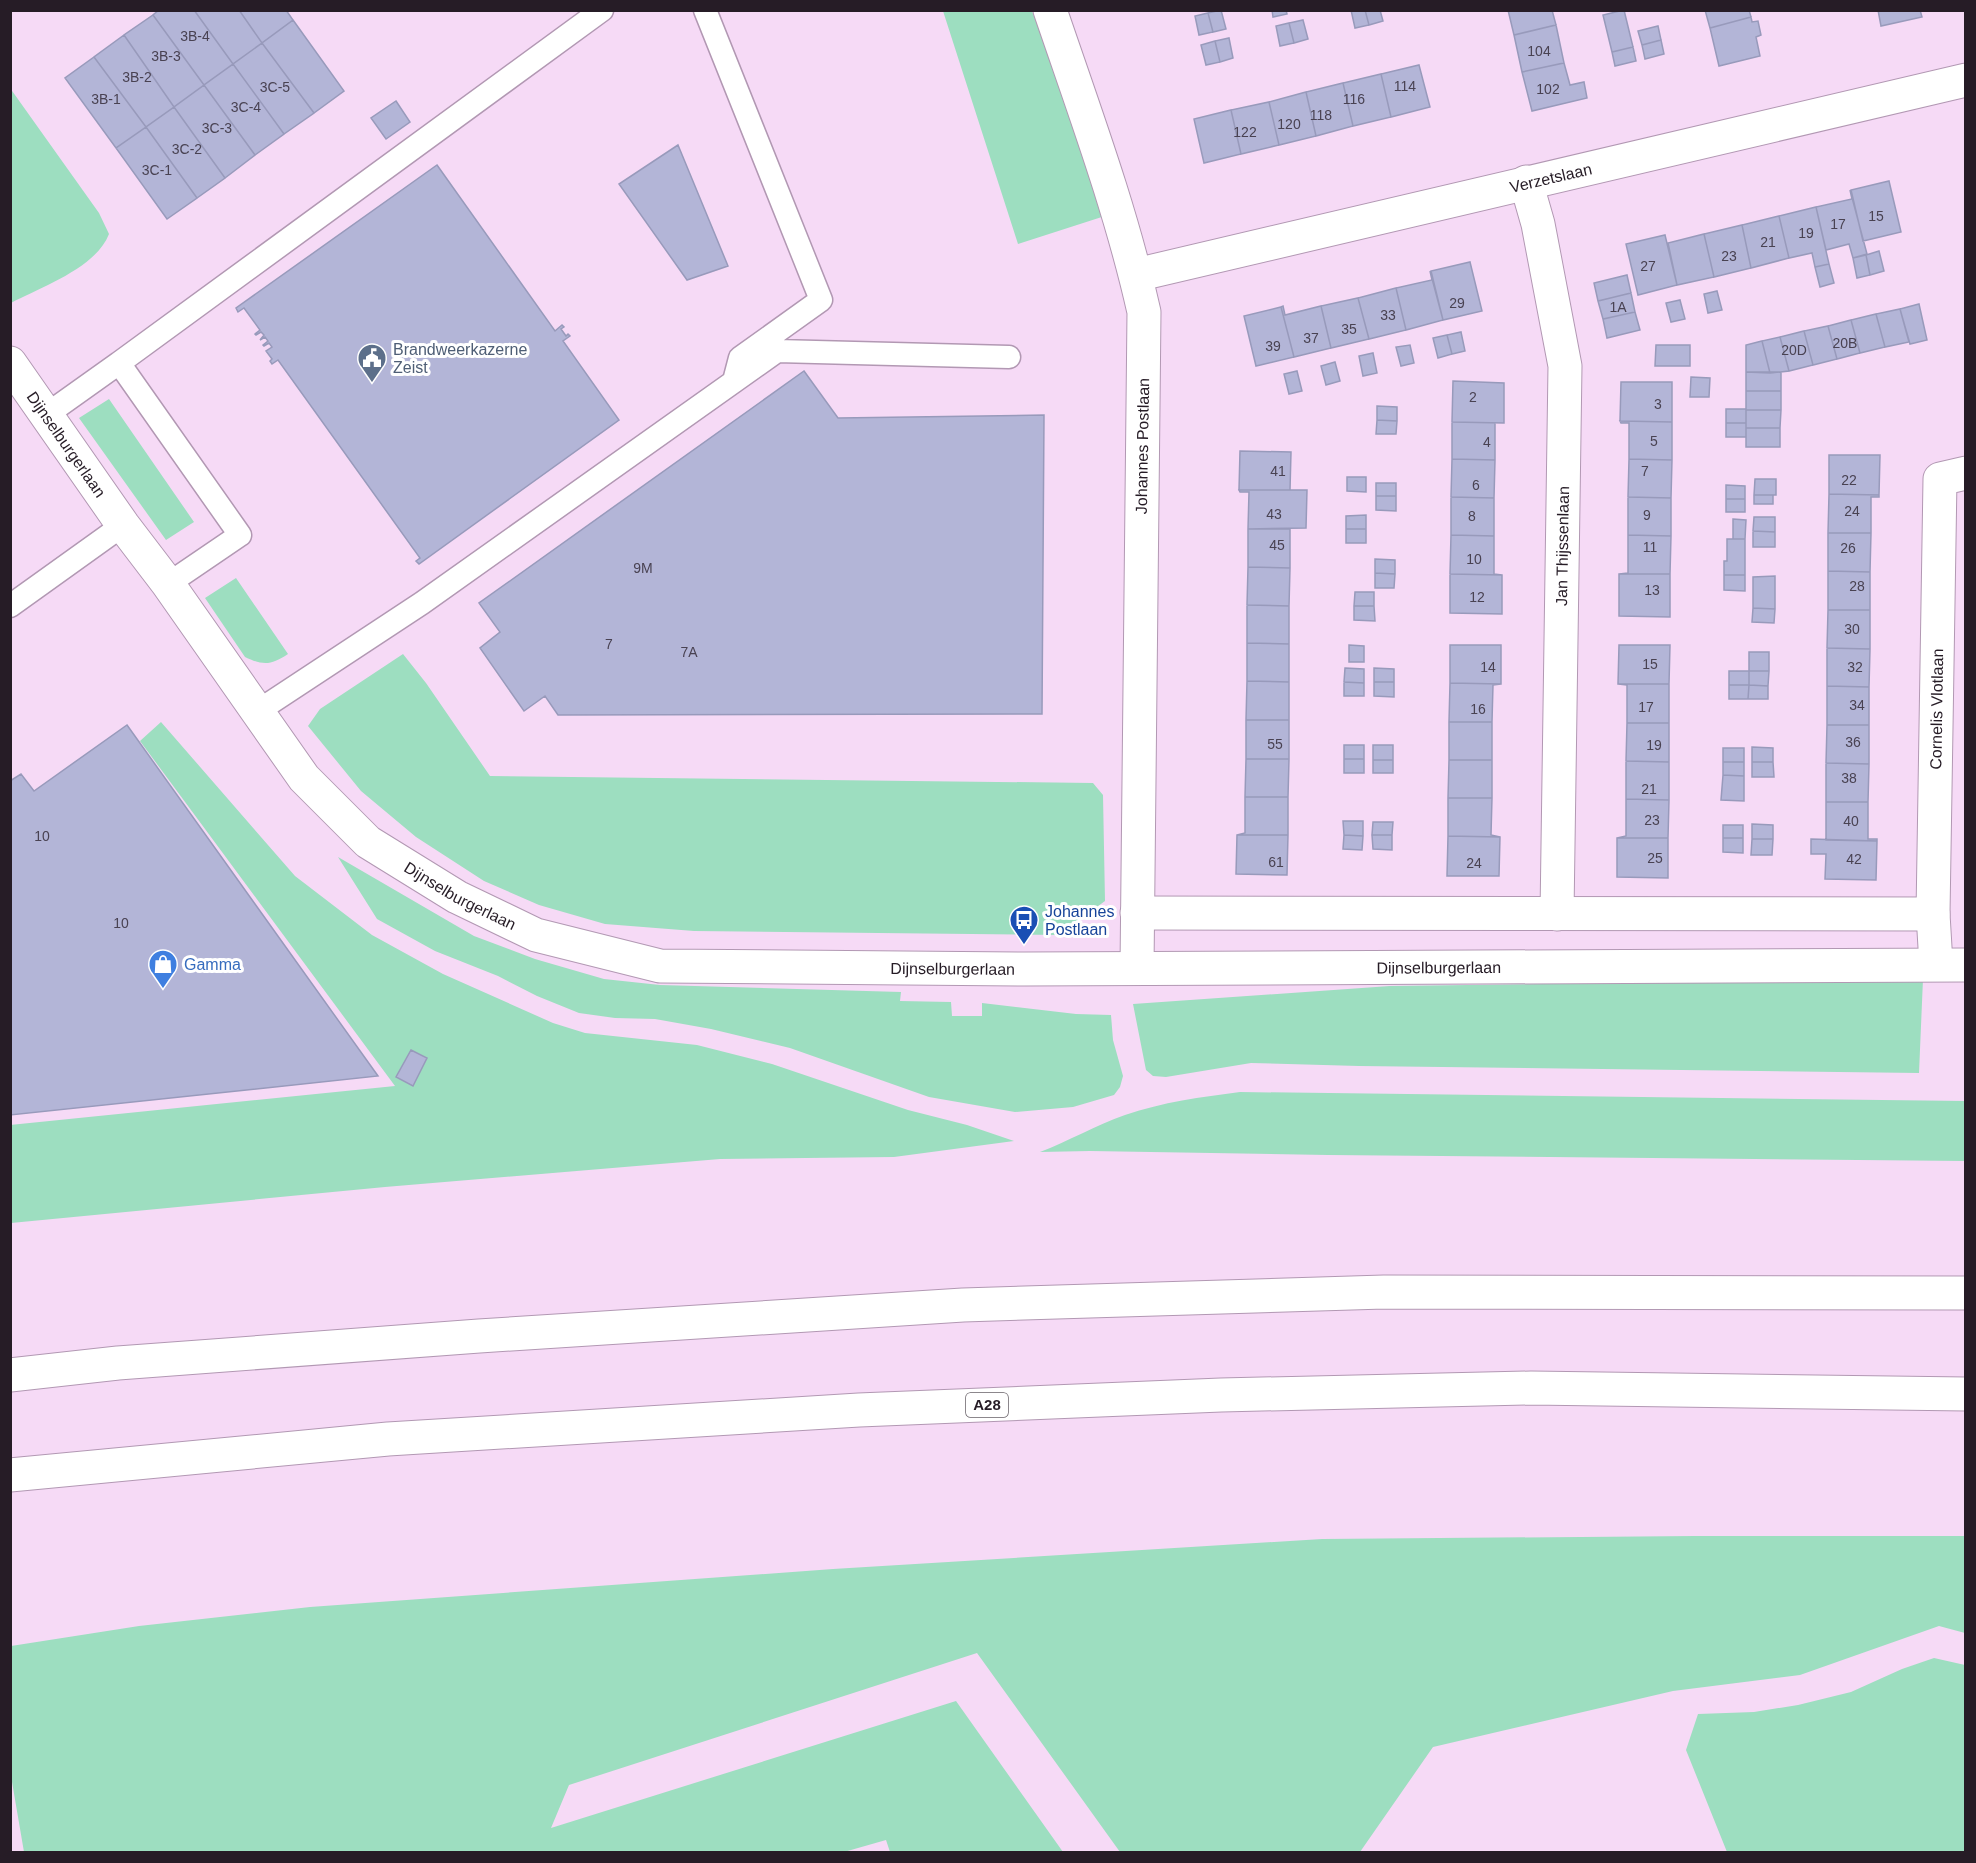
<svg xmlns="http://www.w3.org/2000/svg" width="1976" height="1863" font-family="Arial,sans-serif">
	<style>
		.green { fill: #9ddec0 }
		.building { fill: #b3b5d7; stroke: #989abb; stroke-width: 1.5 }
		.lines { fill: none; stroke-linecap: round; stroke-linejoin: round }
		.service-casing { stroke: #b298b3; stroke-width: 25 }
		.minor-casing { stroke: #b298b3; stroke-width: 35 }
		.secondary-casing { stroke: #b298b3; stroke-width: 35 }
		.motorway-casing { stroke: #b298b3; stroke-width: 35 }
		.service { stroke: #fff; stroke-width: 22 }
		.minor { stroke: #fff; stroke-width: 33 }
		.secondary { stroke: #fff; stroke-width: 33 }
		.motorway { stroke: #fff; stroke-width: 33 }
		.labels { text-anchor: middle; stroke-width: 6; stroke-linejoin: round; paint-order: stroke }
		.number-label { font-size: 14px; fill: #494252 }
		.shield { fill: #fff; stroke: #676067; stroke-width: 1.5 }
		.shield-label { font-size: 15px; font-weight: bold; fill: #261c26 }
		.street-label { font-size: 16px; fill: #261c26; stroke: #fff }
		.service-label { font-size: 16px; fill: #4e5e75; stroke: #fff; text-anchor: start }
		.transit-label { font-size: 16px; fill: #164399; stroke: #fff; text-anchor: start }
		.shop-label { font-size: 16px; fill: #366cbe; stroke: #fff; text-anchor: start }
	</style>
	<rect width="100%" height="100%" fill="#f6daf6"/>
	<!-- green -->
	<path class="green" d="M943,11H1032L1107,203L1108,215L1018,244Z
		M10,88L99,213L109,234C96,268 41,287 11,303Z
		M109,399L194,522L166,540L79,418Z
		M236,578L288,654C271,665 264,666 245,657L205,598Z
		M403,654L426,683L490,776L1093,783L1103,795L1105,901L1059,935L694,931L605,924L539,905L484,881L416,837L361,791L308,726L320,709Z
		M161,722L295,876L372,935L443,974L553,1023L585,1033L697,1045L772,1064L908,1110L967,1125L1014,1141L894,1157L720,1159L385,1187L11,1223L10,1125L395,1086L140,741Z
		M338,857L474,936L535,959L604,979L660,985L901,992L900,1001L951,1002L952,1016H982V1003L1076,1014L1111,1015L1113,1040L1123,1076L1120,1087L1114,1095L1073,1107L1015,1112L929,1097L790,1048L711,1029L655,1019L615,1018L579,1013L537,996L498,976L435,951L377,919Z
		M1923,979L1919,1073L1359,1066L1251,1063L1166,1077L1153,1076L1146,1070L1133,1004L1390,986Z
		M1240,1092L1965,1101V1161L1328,1155L1090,1151L1040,1152C1069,1141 1096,1125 1125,1115C1163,1102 1201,1097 1240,1092Z
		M1695,1536H1965V1633L1939,1626L1800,1675L1673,1691L1433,1747L1360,1852H1120L977,1653L569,1785L551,1828L956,1701L1063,1852H890L886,1840L844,1852H24L11,1776V1646L139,1626L310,1607L833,1569L1322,1539Z
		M1934,1658L1965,1665V1852H1727L1686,1750L1698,1714L1754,1712L1798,1705L1851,1692L1902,1669Z"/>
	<!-- building -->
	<path class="building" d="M159,10H194L233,64L204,85L153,15Z
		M194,10H239L262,43L233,64Z
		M239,10H286L293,20L262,43Z
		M1221,10L1226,29L1213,32L1208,13Z
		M1272,10H1286L1287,14L1273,17Z
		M1351,10H1365L1369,25L1355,28Z
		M1365,10H1380L1383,21L1369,25Z
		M1508,10H1552L1556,25L1514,35Z
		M1624,10L1633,47L1612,52L1603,15Z
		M1705,10H1749L1751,17L1710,28Z
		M1878,10H1920L1922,17L1881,26Z
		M1208,13L1213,32L1199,35L1195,16Z
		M153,15L204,85L174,107L124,35Z
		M1751,17L1752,22L1758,21L1761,35L1756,37L1760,56L1719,66L1710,28Z
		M293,20L344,91L314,113L262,43Z
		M1303,20L1308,39L1294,43L1289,23Z
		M1289,23L1294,43L1280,46L1276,26Z
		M1556,25L1564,63L1522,72L1514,35Z
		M1658,26L1661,40L1642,45L1638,31Z
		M124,35L174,107L146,127L94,57Z
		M1229,38L1233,58L1220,62L1215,41Z
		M1661,40L1664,54L1645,59L1642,45Z
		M1215,41L1220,62L1206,65L1201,45Z
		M262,43L314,113L284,134L233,64Z
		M1633,47L1636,61L1615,66L1612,52Z
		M94,57L146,127L116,148L65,78Z
		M1564,63L1570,85L1584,82L1587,98L1532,111L1522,72Z
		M233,64L284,134L255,155L204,85Z
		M1419,65L1430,107L1391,117L1381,74Z
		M1381,74L1391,117L1353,126L1343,83Z
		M1343,83L1353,126L1316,136L1306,92Z
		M204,85L255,155L225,178L174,107Z
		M1306,92L1316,136L1279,145L1269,102Z
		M396,101L410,122L386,139L371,118Z
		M1269,102L1279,145L1241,154L1231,110Z
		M174,107L225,178L197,198L146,127Z
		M1231,110L1241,154L1204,163L1194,119Z
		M146,127L197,198L167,219L116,148Z
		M678,145L728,266L687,280L619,184Z
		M437,165L555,331L562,325L564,327L561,329L566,336L568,334L570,336L563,341L619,420L419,564L416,561L420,558L278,360L272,364L270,361L272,359L266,351L272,347L269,343L264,346L263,345L268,341L265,337L260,340L264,335L261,332L256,335L255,334L260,330L244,308L238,312L236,308Z
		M1889,181L1901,232L1863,241L1851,190Z
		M1850,190L1867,254L1853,258L1849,244L1826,250L1816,207L1852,199Z
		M1816,207L1829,264L1815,267L1812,253L1789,258L1779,216Z
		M1779,216L1789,258L1751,268L1742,225Z
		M1742,225L1751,268L1714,277L1704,234Z
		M1704,234L1714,277L1677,285L1668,243Z
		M1665,235L1677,285L1638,295L1626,244Z
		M1879,251L1884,271L1870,275L1866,255Z
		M1866,255L1870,275L1857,278L1853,258Z
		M1470,262L1482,311L1443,320L1431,271Z
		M1829,264L1834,283L1820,287L1815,267Z
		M1430,271L1443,320L1406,330L1396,288L1432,280Z
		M1627,275L1631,293L1598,301L1594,283Z
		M1396,288L1406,330L1369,339L1358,298Z
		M1717,291L1722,310L1708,313L1704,294Z
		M1631,293L1635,312L1603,319L1598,301Z
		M1358,298L1369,339L1331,348L1321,306Z
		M1680,300L1685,319L1671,322L1666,303Z
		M1919,304L1927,340L1910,344L1900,309Z
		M1283,306L1285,315L1321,306L1331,348L1294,357L1281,307Z
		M1281,307L1294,357L1256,366L1244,316Z
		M1900,309L1909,342L1885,347L1876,314Z
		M1635,312L1640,330L1607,338L1603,319Z
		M1876,314L1885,347L1860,353L1851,320Z
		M1851,320L1860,353L1837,359L1828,326Z
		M1828,326L1837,359L1813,365L1804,331Z
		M1804,331L1813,365L1789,371L1780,337Z
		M1461,332L1465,351L1452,354L1447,335Z
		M1447,335L1452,354L1438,358L1433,338Z
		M1780,337L1789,371L1770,373L1762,341Z
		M1762,341L1770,373L1746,372V345Z
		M1410,345L1414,363L1401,366L1396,347Z
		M1656,345H1690V366H1655Z
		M1373,353L1377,373L1363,376L1359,356Z
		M1335,362L1340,381L1326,385L1321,366Z
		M804,371L838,418L1044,415L1042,714L558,715L545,696L524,711L480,648L500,632L479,603Z
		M1297,371L1302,391L1289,394L1284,374Z
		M1746,372H1781V391H1746Z
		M1691,377L1710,378L1709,397H1690Z
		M1453,381L1504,383V423L1452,422Z
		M1621,382H1672V422L1620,421Z
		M1746,391H1781V410H1746Z
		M1377,406L1397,407V421L1377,420Z
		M1726,409H1746V423H1726Z
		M1746,410H1781L1780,428H1746Z
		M1377,420L1397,421L1396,434H1376Z
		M1620,421L1672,422V460L1629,459V423H1621Z
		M1452,422L1504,423H1495V460L1452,459Z
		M1726,423H1746V437H1726Z
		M1746,428H1780V447H1746Z
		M1240,451L1291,452L1290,490H1239Z
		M1829,455H1880L1879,495L1829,494Z
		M1452,459L1495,460L1494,498L1451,497Z
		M1629,459L1672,460L1671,498L1628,497Z
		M1347,477H1366V492L1347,491Z
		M1755,479H1776V495H1754Z
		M1376,483H1396V496H1376Z
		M1726,485L1745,486V499H1726Z
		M1239,490H1307L1306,528L1248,529L1249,492H1240Z
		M1829,494L1879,495V497H1871V533H1828Z
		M1754,495H1773V504H1754Z
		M1376,496H1396V511L1376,510Z
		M1451,497L1494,498V536L1451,535Z
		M1628,497L1671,498V536L1628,535Z
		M1726,499H1745V512H1726Z
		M1366,515V529H1346V516Z
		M1754,517H1775V532L1753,531Z
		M1733,519L1746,520L1745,539H1733Z
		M1248,529H1290V568L1248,567Z
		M1346,529H1366V543H1346Z
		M1753,531L1775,532V547H1753Z
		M1828,533H1871L1870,572L1828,571Z
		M1451,535L1494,536V574L1502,575L1450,574Z
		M1628,535L1671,536L1670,574H1619L1628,573Z
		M1727,539H1745V575H1724V561H1727Z
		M1375,559L1395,560V574L1375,573Z
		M1248,567L1290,568L1289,606L1247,605Z
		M1828,571L1870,572V610H1828Z
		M1375,573L1395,574L1394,588H1375Z
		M1450,574L1502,575V614L1450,613Z
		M1619,574H1670V617L1619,616Z
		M1724,575H1745V591L1724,590Z
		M1775,576V609L1753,608V577Z
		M1355,592H1374V606H1354Z
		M1247,605L1289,606V644L1247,643Z
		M1354,606H1374L1375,621L1354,620Z
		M1753,608L1775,609L1774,623L1752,622Z
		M1828,610H1870V649L1827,648Z
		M1247,643L1289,644V682L1247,681Z
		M1349,645L1364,646V662H1349Z
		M1450,645H1501V684L1450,683Z
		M1619,645H1670L1669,684H1618Z
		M1827,648L1870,649L1869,687L1827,686Z
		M1749,652H1769V671H1749Z
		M1345,668L1364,669V683L1344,682Z
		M1374,668L1394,669V682H1374Z
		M1729,671H1749V685H1729Z
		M1749,671H1769L1768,686L1749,685Z
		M1247,681L1289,682V720H1246Z
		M1344,682L1364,683V696H1344Z
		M1374,682H1394V697L1374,696Z
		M1450,683L1501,684L1493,685L1492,722H1449Z
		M1618,684H1669V723H1627V685Z
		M1729,685H1749L1748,699H1729Z
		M1749,685L1768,686V699H1748Z
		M1827,686L1869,687V725H1827Z
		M1246,720H1289V759H1246Z
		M1449,722H1492V760H1449Z
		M1627,723H1669V762L1626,761Z
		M127,725L255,904L378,1076L10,1115V781L21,774L34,791Z
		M1827,725H1869V764L1826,763Z
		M1344,745H1364V759H1344Z
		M1373,745H1393V760H1373Z
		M1752,747L1773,748V762H1752Z
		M1723,748H1744V762H1723Z
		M1246,759H1289L1288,797H1245Z
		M1344,759H1364V773H1344Z
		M1373,760H1393V773H1373Z
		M1449,760H1492V798H1448Z
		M1626,761L1669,762V800L1626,799Z
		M1723,762H1744V776L1723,775Z
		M1752,762H1773L1774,777H1752Z
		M1826,763L1869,764L1868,802H1826Z
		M1723,775L1744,776V801L1721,800Z
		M1245,797H1288V835H1237L1245,833Z
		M1448,798H1492L1491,835L1500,837L1448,836Z
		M1626,799L1669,800L1668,838H1617L1626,836Z
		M1826,802H1868V839H1877V841L1826,840Z
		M1343,821H1363V836L1344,835Z
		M1373,822H1393L1392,835H1372Z
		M1752,824L1773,825V839H1752Z
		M1723,825H1743V838H1723Z
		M1237,835H1288L1287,875L1236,874Z
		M1344,835L1363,836L1362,850L1343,849Z
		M1372,835H1392V850L1373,849Z
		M1448,836L1500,837L1499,876H1447Z
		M1617,838H1668V878L1617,877Z
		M1723,838H1743V853L1723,852Z
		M1752,839H1773L1772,855H1751Z
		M1811,839L1877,841L1876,880L1825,879L1826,854H1811Z
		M411,1050L427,1058L413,1086L396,1077Z"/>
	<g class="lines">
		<!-- service casing -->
		<g class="service-casing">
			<path id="service" d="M705,10L821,300L740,358L734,381
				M119,363L602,10
				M46,415L119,363L240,535L168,584
				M10,606L123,525
				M258,711L422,603L777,351L1009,357"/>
		</g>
		<!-- minor casing -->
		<g class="minor-casing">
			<g id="minor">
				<path d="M1050,10C1084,110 1121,209 1144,312L1137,968"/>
				<path d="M1526,182L1538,224L1565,366L1557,914"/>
				<path id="s1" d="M1136,275L1966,80"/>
				<path d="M1137,913L1933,914"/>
				<path id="s2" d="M1936,964L1933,914L1940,479L1966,473"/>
			</g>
		</g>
		<!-- secondary casing -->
		<g class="secondary-casing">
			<g id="secondary">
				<path id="s3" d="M10,363L123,525L168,584L304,778L368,842L457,897L536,935L660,966L1024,969L1966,965"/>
			</g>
		</g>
		<!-- motorway casing -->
		<g class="motorway-casing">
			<path id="motorway" d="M10,1375L118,1363L479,1336L963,1305L1384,1292L1966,1293
				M10,1475L388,1439L859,1410L1221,1395L1531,1388L1966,1394"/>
		</g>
		<!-- service -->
		<use href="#service" class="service"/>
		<!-- minor -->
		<use href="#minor" class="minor"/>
		<!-- secondary -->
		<use href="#secondary" class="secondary"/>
		<!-- motorway -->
		<use href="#motorway" class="motorway"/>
	</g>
	<!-- icons -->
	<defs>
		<g id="civic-pin" transform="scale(1.5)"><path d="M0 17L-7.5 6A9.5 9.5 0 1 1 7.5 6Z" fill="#5c6f8a" stroke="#fff"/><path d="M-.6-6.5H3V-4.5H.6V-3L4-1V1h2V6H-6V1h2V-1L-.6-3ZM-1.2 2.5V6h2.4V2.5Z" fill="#fff"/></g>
		<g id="bus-pin" transform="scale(1.5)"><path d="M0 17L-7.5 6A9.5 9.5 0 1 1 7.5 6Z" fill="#1a4fb4" stroke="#fff"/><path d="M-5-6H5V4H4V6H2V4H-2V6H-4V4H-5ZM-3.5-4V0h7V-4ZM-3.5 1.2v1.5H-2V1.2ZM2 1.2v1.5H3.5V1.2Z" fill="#fff"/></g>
		<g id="shop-pin" transform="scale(1.5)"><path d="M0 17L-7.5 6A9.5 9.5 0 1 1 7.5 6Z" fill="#3f7fe0" stroke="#fff"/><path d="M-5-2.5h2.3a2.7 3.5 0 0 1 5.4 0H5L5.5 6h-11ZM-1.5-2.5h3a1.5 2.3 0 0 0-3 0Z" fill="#fff"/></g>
	</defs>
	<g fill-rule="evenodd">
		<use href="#civic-pin" x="372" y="358"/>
		<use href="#bus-pin" x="1024" y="920"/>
		<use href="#shop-pin" x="163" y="964"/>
	</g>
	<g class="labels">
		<!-- number labels -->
		<g class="number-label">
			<text x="195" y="41">3B-4</text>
			<text x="1539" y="56">104</text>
			<text x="166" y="61">3B-3</text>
			<text x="137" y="82">3B-2</text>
			<text x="1405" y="91">114</text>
			<text x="275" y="92">3C-5</text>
			<text x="1548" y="94">102</text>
			<text x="106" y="104">3B-1</text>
			<text x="1354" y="104">116</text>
			<text x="246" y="112">3C-4</text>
			<text x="1321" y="120">118</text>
			<text x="1289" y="129">120</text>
			<text x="217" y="133">3C-3</text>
			<text x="1245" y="137">122</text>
			<text x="187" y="154">3C-2</text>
			<text x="157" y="175">3C-1</text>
			<text x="1876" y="221">15</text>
			<text x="1838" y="229">17</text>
			<text x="1806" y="238">19</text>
			<text x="1768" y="247">21</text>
			<text x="1729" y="261">23</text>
			<text x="1648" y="271">27</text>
			<text x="1457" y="308">29</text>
			<text x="1618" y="312">1A</text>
			<text x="1388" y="320">33</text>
			<text x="1349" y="334">35</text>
			<text x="1311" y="343">37</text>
			<text x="1845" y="348">20B</text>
			<text x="1273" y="351">39</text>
			<text x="1794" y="355">20D</text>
			<text x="1473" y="402">2</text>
			<text x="1658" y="409">3</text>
			<text x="1654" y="446">5</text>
			<text x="1487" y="447">4</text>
			<text x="1278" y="476">41</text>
			<text x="1645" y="476">7</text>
			<text x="1849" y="485">22</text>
			<text x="1476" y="490">6</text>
			<text x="1852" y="516">24</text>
			<text x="1274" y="519">43</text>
			<text x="1647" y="520">9</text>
			<text x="1472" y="521">8</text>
			<text x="1277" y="550">45</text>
			<text x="1650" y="552">11</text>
			<text x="1848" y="553">26</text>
			<text x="1474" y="564">10</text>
			<text x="643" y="573">9M</text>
			<text x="1857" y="591">28</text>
			<text x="1652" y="595">13</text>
			<text x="1477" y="602">12</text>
			<text x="1852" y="634">30</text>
			<text x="609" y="649">7</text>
			<text x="689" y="657">7A</text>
			<text x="1650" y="669">15</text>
			<text x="1488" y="672">14</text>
			<text x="1855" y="672">32</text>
			<text x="1857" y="710">34</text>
			<text x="1646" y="712">17</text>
			<text x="1478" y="714">16</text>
			<text x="1853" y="747">36</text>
			<text x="1275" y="749">55</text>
			<text x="1654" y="750">19</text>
			<text x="1849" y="783">38</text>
			<text x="1649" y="794">21</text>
			<text x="1652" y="825">23</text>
			<text x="1851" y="826">40</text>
			<text x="42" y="841">10</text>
			<text x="1655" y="863">25</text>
			<text x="1854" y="864">42</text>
			<text x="1276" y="867">61</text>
			<text x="1474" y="868">24</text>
			<text x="121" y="928">10</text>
		</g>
		<!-- shield labels -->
		<rect class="shield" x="966" y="1393" width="42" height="24" rx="4.5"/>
		<g class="shield-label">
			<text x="987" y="1410">A28</text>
		</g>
		<!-- street labels -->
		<g class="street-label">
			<text dy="6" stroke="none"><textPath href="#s1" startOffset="426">Verzetslaan</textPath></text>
			<text dy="6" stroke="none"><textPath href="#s3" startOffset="99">Dijnselburgerlaan</textPath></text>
			<text transform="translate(1142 446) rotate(-89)" y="6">Johannes Postlaan</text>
			<text transform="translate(1562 546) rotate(-89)" y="6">Jan Thijssenlaan</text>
			<text dy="6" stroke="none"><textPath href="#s2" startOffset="255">Cornelis Vlotlaan</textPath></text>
			<text dy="6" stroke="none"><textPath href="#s3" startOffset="706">Dijnselburgerlaan</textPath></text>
			<text dy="6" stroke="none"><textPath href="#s3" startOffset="1698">Dijnselburgerlaan</textPath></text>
			<text dy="6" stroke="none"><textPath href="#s3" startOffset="1212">Dijnselburgerlaan</textPath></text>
		</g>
		<!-- service labels -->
		<g class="service-label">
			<text x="393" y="355">Brandweerkazerne<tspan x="393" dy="18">Zeist</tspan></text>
		</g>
		<!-- transit labels -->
		<g class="transit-label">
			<text x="1045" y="917">Johannes<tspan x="1045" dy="18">Postlaan</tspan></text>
		</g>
		<!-- shop labels -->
		<g class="shop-label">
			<text x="184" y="970">Gamma</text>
		</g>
	</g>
	<!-- border -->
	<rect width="1976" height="1863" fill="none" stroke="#261c26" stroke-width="24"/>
</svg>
